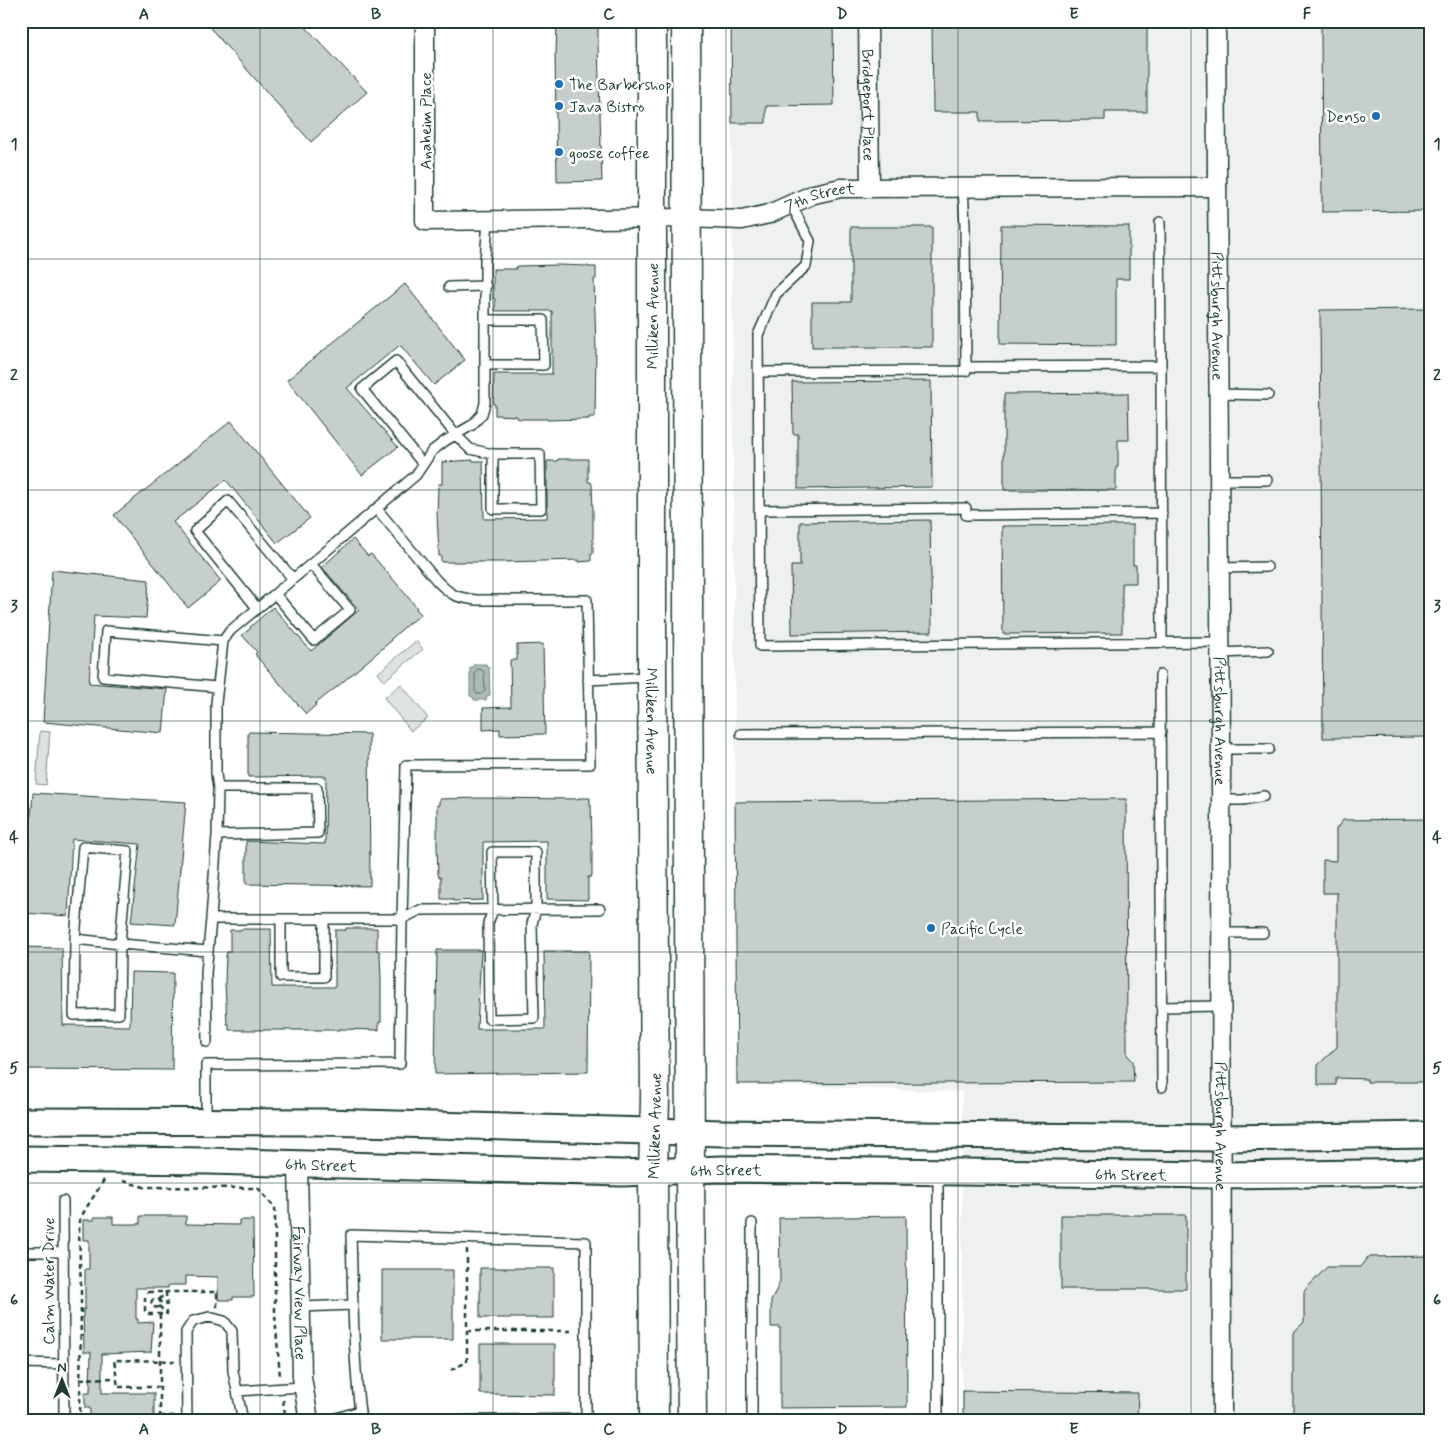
<svg xmlns="http://www.w3.org/2000/svg" width="1451" height="1442" font-family="Mynerve,sans-serif">
	<style>
		.built { fill: #eef1f0 }
		.green { fill: #dee3e2; stroke: #7e908b }
		.water { fill: #afbab7; stroke: #758883 }
		.lines { fill: none; stroke-linecap: round; stroke-linejoin: round }
		.shore { stroke: #596f68; stroke-width: 1 }
		.building { fill: #c7cfcc; stroke: #1f3d34 }
		.service-casing { stroke: #1f3d34; stroke-width: 12 }
		.minor-casing { stroke: #1f3d34; stroke-width: 21 }
		.secondary-casing { stroke: #1f3d34; stroke-width: 29 }
		.primary-casing { stroke: #1f3d34; stroke-width: 31 }
		.path { stroke: #1f3d34; stroke-width: 2.5; stroke-dasharray: 5 4; stroke-linecap: butt }
		.service { stroke: #fff; stroke-width: 9 }
		.minor { stroke: #fff; stroke-width: 18 }
		.secondary { stroke: #fff; stroke-width: 25 }
		.primary { stroke: #fff; stroke-width: 28 }
		.grid { fill: none; stroke: #1f3d34; stroke-width: 1; stroke-opacity: 0.55 }
		.poi-dot { fill: #1f6fb2; stroke: #fff; stroke-width: 2 }
		.labels { text-anchor: middle; stroke-width: 5; stroke-linejoin: round; paint-order: stroke }
		.poi-label { font-size: 16px; fill: #1f3d34; stroke: #fff; text-anchor: start }
		.street-label { font-size: 16px; fill: #1f3d34; stroke: #fff }
		.neatline { fill: none; stroke: #1f3d34; stroke-width: 2 }
		.grid-label { font-size: 16px; text-anchor: middle; font-weight: bold; fill: #1f3d34 }
	</style>
	<rect width="100%" height="100%" fill="#fff"/>
	<filter id="ink" filterUnits="userSpaceOnUse"><feTurbulence type="fractalNoise" baseFrequency=".02" numOctaves="2"/><feDisplacementMap in="SourceGraphic" scale="10" xChannelSelector="R" yChannelSelector="G"/><feConvolveMatrix kernelMatrix="1 2 1 2 8 2 1 2 1" color-interpolation-filters="sRGB"/></filter>
	<g filter="url(#ink)">
		<!-- built -->
		<path class="built" d="M731,21H1430V1421H962V1092L737,1084Z"/>
		<!-- green -->
		<path class="green" d="M416,641L423,649L384,681L378,673Z
			M401,684L428,718L411,731L384,698Z
			M40,731L50,732L46,785L36,784Z"/>
		<!-- water -->
		<path class="water" d="M474,664H486L487,667L489,668L490,695L487,696L486,700H474L473,697L470,696V668L473,667Z"/>
		<g class="lines">
			<!-- shore -->
			<path class="shore" d="M478,669L482,670L484,672L485,691L481,694H477L475,691V672Z"/>
		</g>
		<!-- building -->
		<path class="building" d="M204,21H300L367,92L311,142Z
			M557,21H598V44L602,181L557,182L555,54H556Z
			M731,21H833L834,105L766,106V123H732Z
			M932,21H1147V112H1105V120L980,121V112H933Z
			M1321,21H1430V211L1322,212Z
			M1001,225L1129,226V279H1116V345L1000,344Z
			M851,227H932V347H812V302H851Z
			M558,265L588,266V267H596V279H594L596,349L595,417H589V419L547,420V419H520L517,418V416L495,415V404H493L494,374H552V311H495V299H493V269H516V267L518,266Z
			M405,284L465,360L434,385L400,345L347,388L398,447L362,475L287,380Z
			M1430,309V737L1323,738L1320,310Z
			M931,381L932,487L798,489V434H793L792,382Z
			M1128,393L1129,440H1118V467H1116V490H1004V394Z
			M231,421L310,518L277,543L226,480L173,522L221,581L188,608L114,515Z
			M558,459H588V482H591L592,485L593,512V554H591V561L579,562V560L504,562H441V556H439L437,514L438,487L439,484H442V462L473,460V461H483L484,519L547,518V461H558Z
			M930,520L932,632L792,634L791,566H800V522Z
			M1133,525V565H1136V583H1122V633L1003,634L1002,526Z
			M353,539L368,556L370,554L372,555L398,585L417,608L416,609L421,614L412,622L411,621L390,640L391,641L338,686L315,704L316,705L306,714L256,656H257L255,654L257,652L242,635L251,628L250,627L273,607L311,651L359,610L322,567Z
			M52,570L149,580L146,618L94,616L89,683L167,689L163,733L43,722Z
			M543,644L545,734L500,735V729L483,730V708L511,707L510,660H517V645Z
			M248,732L369,734L370,886L246,884V841L325,844L326,776L248,777Z
			M33,793L186,802L175,925L131,922L140,844L72,839L68,916L23,913Z
			M480,798L578,799V798H590V805H591L592,847V875L591,877H588V900L547,899V841L483,842V900L453,901V899H441V877H439L438,874L437,847V805H439V799Z
			M1126,799L1127,1055L1133,1061L1134,1082L737,1084L735,802Z
			M1430,819V1082H1367V1079L1336,1078V1085H1318V1065L1337,1047V893H1323V860L1336,861V829L1343,820Z
			M346,928H377V951H379L380,953L381,980V1022H379V1030L339,1029V1030H229V1024H227L225,982L226,955L227,952H230V930H241V929H271L272,987H335V930H346Z
			M22,947L62,948L63,1025L130,1026L131,972L173,973L172,1070L21,1069Z
			M437,950H481L477,1029H545L544,951H589L588,1072L435,1074Z
			M1061,1215H1186V1289H1061Z
			M140,1216H186V1224L239,1225V1220H253L254,1297H233V1300H218V1277L186,1276V1285H168V1288H136V1319H138V1323L153,1322L151,1352L102,1354V1393H154V1421H93V1418H90V1408H85V1393H90L91,1352H84L83,1309H85V1269H89V1240H83V1220H94V1217H113V1224H140Z
			M906,1216L907,1407L780,1408V1327H771V1301L780,1282L779,1218Z
			M1430,1256V1421H1293V1333L1304,1322V1291L1327,1267H1360L1368,1257Z
			M480,1268H554V1318H480Z
			M382,1270H453V1339H382Z
			M480,1344H555V1395L480,1394Z
			M963,1391L1138,1393L1137,1421H963Z"/>
		<g class="lines">
			<!-- service casing -->
			<g class="service-casing">
				<path id="service" d="M963,187L965,225L966,367L1161,366L1162,642
					M791,204L810,241L806,266L776,294L758,335L760,646L1220,642
					M1160,222L1161,366
					M449,287L486,286
					M485,365H544L543,320H486
					M758,372L966,371
					M1218,394L1268,395
					M423,464L362,389L396,361L455,434L470,449L493,454H540L541,509H493V454
					M1219,480H1267
					M759,510L966,508
					M966,515L1162,513
					M1219,568L1267,567
					M275,594L314,640L350,610L311,564
					M257,608L195,531L228,501L293,579
					M1220,653L1268,651
					M1160,675L1162,1087
					M588,680L648,677
					M217,687L103,677L106,631L223,641
					M741,734L1161,732
					M1221,749H1269
					M1220,800H1243L1264,796
					M217,835L318,833L317,788H218
					M83,847L128,851L120,944L119,1014L74,1015L75,939Z
					M492,852H536V909L532,924L534,1018L489,1019L488,923L493,910Z
					M211,919H402L420,910L600,909
					M281,920V977H324V920
					M1221,933H1263
					M75,939L120,944L208,951
					M1161,1007L1221,1006
					M207,1042L206,973L211,919L217,835L218,788L216,774V703L223,641L230,631L311,564L416,475L432,451L445,441L472,425L482,414L485,403V260L488,221
					M206,1119V1065L400,1064L402,919L406,765L590,764L587,600H476C455,597 452,596 437,581L377,509
					M63,1201L64,1421
					M752,1223V1421
					M21,1252H63
					M301,1307L353,1305
					M21,1363L64,1364
					M237,1391L303,1387
					M187,1421L186,1332L193,1321L209,1317L224,1321L232,1331L233,1371L243,1421
					M326,1421L360,1411
					M361,1421C353,1359 353,1297 351,1235L586,1242V1419L415,1421
					M938,1421V1174"/>
			</g>
			<!-- minor casing -->
			<g class="minor-casing">
				<g id="minor">
					<path id="s1" d="M425,21V221L686,218L742,220L769,214L814,194L841,188L1217,187"/>
					<path id="s2" d="M868,21L870,187"/>
					<path id="s3" d="M1216,21L1221,749L1222,1421"/>
					<path id="s4" d="M298,1164L302,1377L309,1421"/>
				</g>
			</g>
			<!-- secondary casing -->
			<g class="secondary-casing">
				<g id="secondary">
					<path d="M21,1121L324,1122L723,1133L1222,1138L1430,1135"/>
					<path id="s5" d="M21,1159L209,1161L622,1173L721,1169L1222,1175L1430,1172"/>
				</g>
			</g>
			<!-- primary casing -->
			<g class="primary-casing">
				<g id="primary">
					<path id="s6" d="M652,21V677L655,1100L653,1172L654,1421"/>
					<path d="M686,21L690,1171L692,1421"/>
				</g>
			</g>
			<!-- path -->
			<path class="path" d="M123,1181L144,1187L258,1188L275,1208V1315L280,1377
				M148,1292H166L167,1314H149L145,1311V1296Z
				M151.5 1303a4.5 4.5 0 1 1 9 0a4.5 4.5 0 1 1-9 0Z
				M159,1300L166,1292H217V1308
				M159,1306L167,1314
				M160,1314V1421
				M467,1331H575
				M451,1370L467,1362V1249
				M80,1379L116,1378
				M160,1387H118L114,1360L175,1361
				M283,1400L286,1421
				M160,1416H176
				M80,1421L81,1292L79,1231L80,1219L85,1210L104,1180"/>
			<!-- service -->
			<use href="#service" class="service"/>
			<!-- minor -->
			<use href="#minor" class="minor"/>
			<!-- secondary -->
			<use href="#secondary" class="secondary"/>
			<!-- primary -->
			<use href="#primary" class="primary"/>
		</g>
	</g>
	<!-- grid -->
	<path class="grid" d="M260,21V1421M493,21V1421M726,21V1421M958,21V1421M1191,21V1421M21,259H1430M21,490H1430M21,721H1430M21,952H1430M21,1183H1430"/>
	<!-- markers -->
	<g class="poi-dot">
		<circle cx="559" cy="84" r="5"/>
		<circle cx="559" cy="106" r="5"/>
		<circle cx="1376" cy="116" r="5"/>
		<circle cx="559" cy="152" r="5"/>
		<circle cx="931" cy="928" r="5"/>
	</g>
	<g class="labels">
		<!-- poi labels -->
		<g class="poi-label">
			<text x="569" y="90">The Barbershop</text>
			<text x="569" y="112">Java Bistro</text>
			<text x="1366" y="122" text-anchor="end">Denso</text>
			<text x="569" y="158">goose coffee</text>
			<text x="941" y="934">Pacific Cycle</text>
		</g>
		<!-- street labels -->
		<g class="street-label">
			<text dy="6" stroke="none"><textPath href="#s2" startOffset="84">Bridgeport Place</textPath></text>
			<text transform="translate(425 121) rotate(-90)" y="6">Anaheim Place</text>
			<text dy="6" stroke="none"><textPath href="#s1" startOffset="599">7th Street</textPath></text>
			<text transform="translate(652 316) rotate(-90)" y="6">Milliken Avenue</text>
			<text dy="6" stroke="none"><textPath href="#s3" startOffset="295">Pittsburgh Avenue</textPath></text>
			<text dy="6" stroke="none"><textPath href="#s6" startOffset="700">Milliken Avenue</textPath></text>
			<text dy="6" stroke="none"><textPath href="#s3" startOffset="700">Pittsburgh Avenue</textPath></text>
			<text transform="translate(654 1126) rotate(-89)" y="6">Milliken Avenue</text>
			<text dy="6" stroke="none"><textPath href="#s3" startOffset="1105">Pittsburgh Avenue</textPath></text>
			<text dy="6" stroke="none"><textPath href="#s5" startOffset="300">6th Street</textPath></text>
			<text dy="6" stroke="none"><textPath href="#s5" startOffset="705">6th Street</textPath></text>
			<text dy="6" stroke="none"><textPath href="#s5" startOffset="1110">6th Street</textPath></text>
			<text transform="translate(48 1281) rotate(-90)" y="6">Calm Water Drive</text>
			<text dy="6" stroke="none"><textPath href="#s4" startOffset="129">Fairway View Place</textPath></text>
		</g>
	</g>
	<!-- margin -->
	<rect width="1451" height="1442" fill="none" stroke="#fff" stroke-width="55"/>
	<!-- north arrow -->
	<g transform="translate(62 1380)" stroke="#ffffff" stroke-width="4" paint-order="stroke">
	<path d="M0-4L9 19L0 12L-9 19Z" fill="#1f3d34"/>
	<text y="-8" font-size="14" font-weight="bold" text-anchor="middle" fill="#1f3d34">N</text>
	</g>
	<rect x="28" y="28" width="1396" height="1386" class="neatline"/>
	<g class="grid-label">
		<text x="144" y="19">A</text>
		<text x="376" y="19">B</text>
		<text x="609" y="19">C</text>
		<text x="842" y="19">D</text>
		<text x="1074" y="19">E</text>
		<text x="1307" y="19">F</text>
		<text x="14" y="149">1</text>
		<text x="1437" y="149">1</text>
		<text x="14" y="380">2</text>
		<text x="1437" y="380">2</text>
		<text x="14" y="611">3</text>
		<text x="1437" y="611">3</text>
		<text x="14" y="842">4</text>
		<text x="1437" y="842">4</text>
		<text x="14" y="1073">5</text>
		<text x="1437" y="1073">5</text>
		<text x="14" y="1305">6</text>
		<text x="1437" y="1305">6</text>
		<text x="144" y="1434">A</text>
		<text x="376" y="1434">B</text>
		<text x="609" y="1434">C</text>
		<text x="842" y="1434">D</text>
		<text x="1074" y="1434">E</text>
		<text x="1307" y="1434">F</text>
	</g>
</svg>
